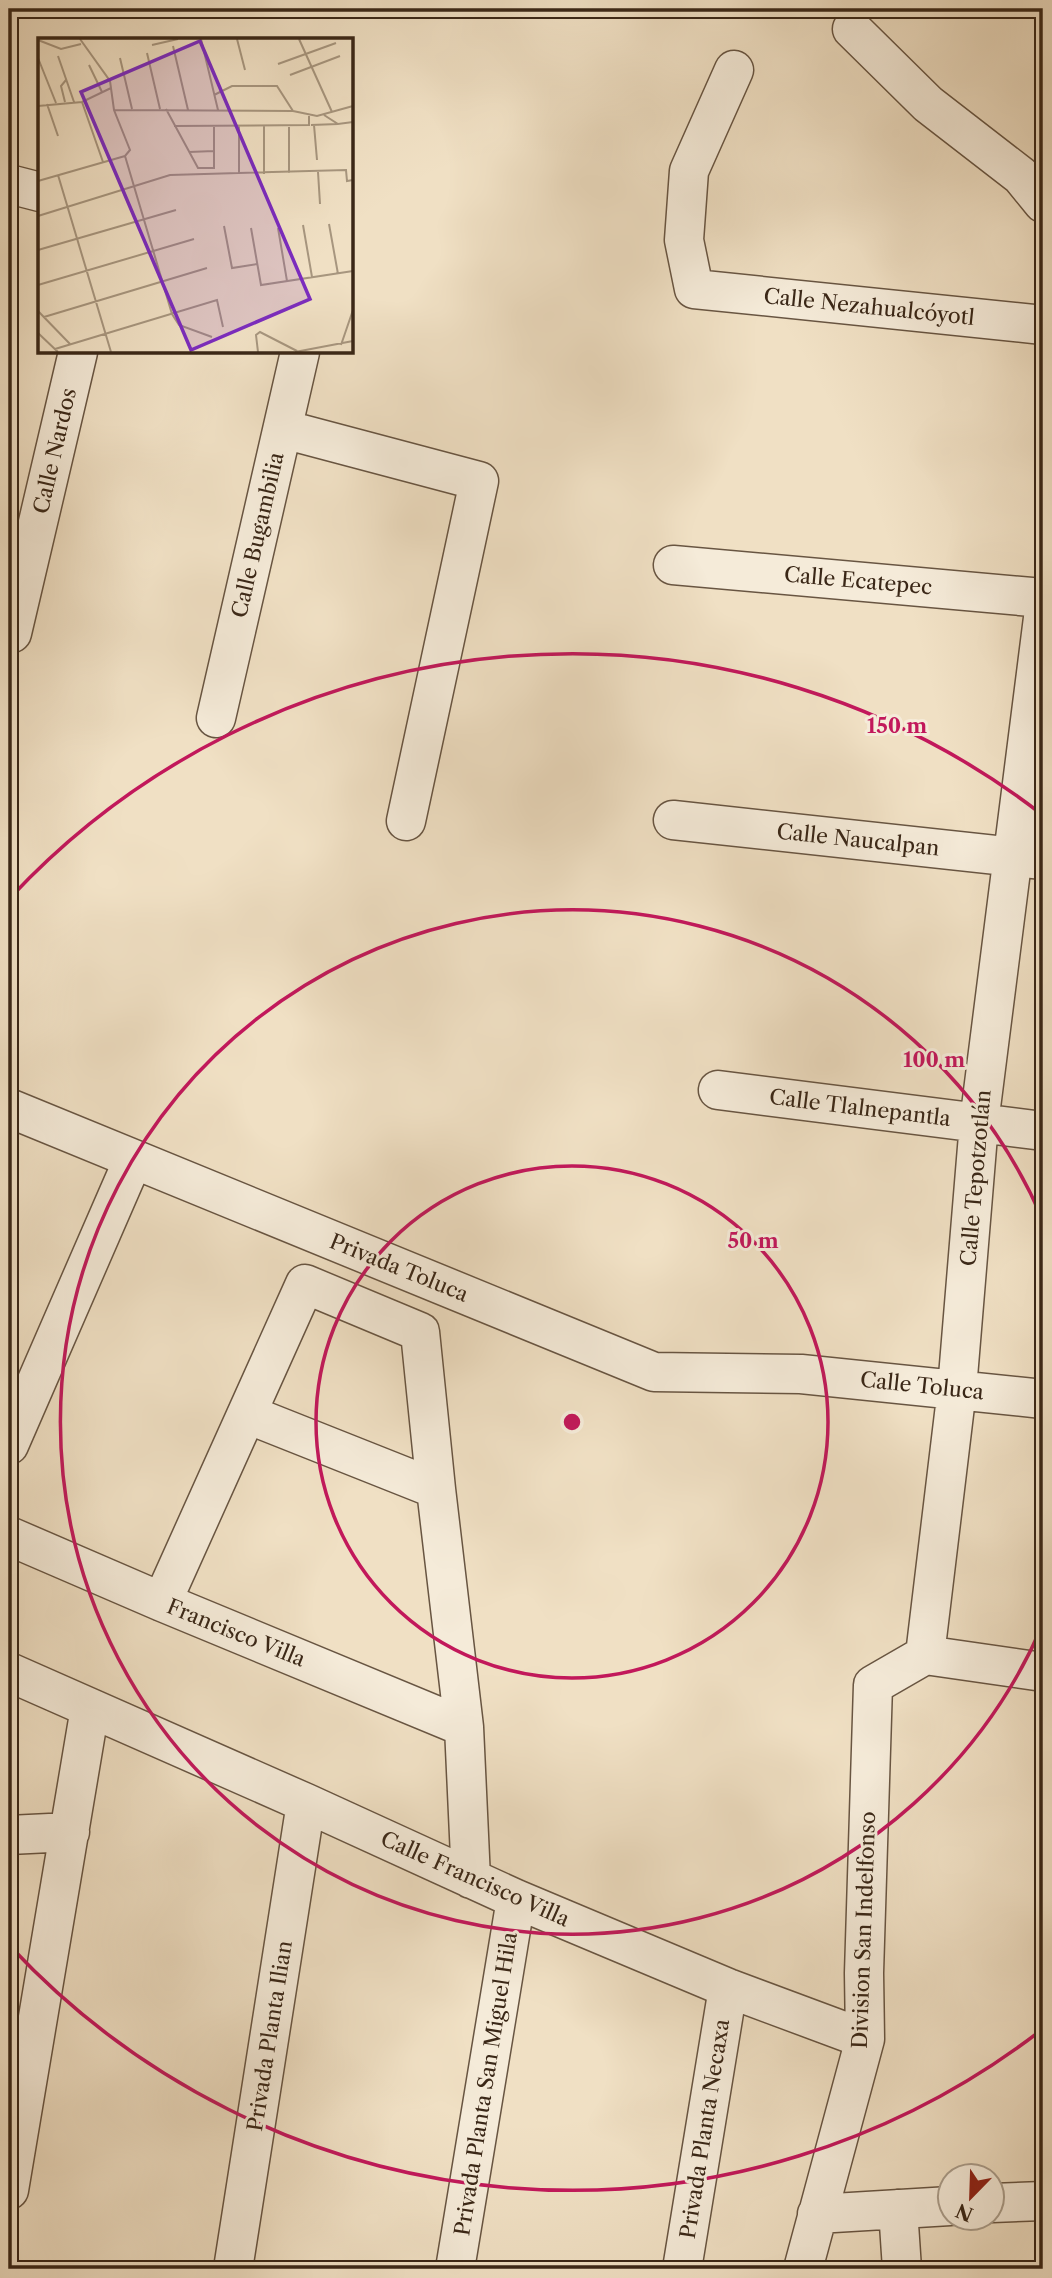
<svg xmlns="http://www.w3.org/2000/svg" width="1052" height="2278" font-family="'Libre Caslon Text',serif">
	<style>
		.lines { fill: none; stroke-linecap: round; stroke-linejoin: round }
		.street-casing { stroke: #685542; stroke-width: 41 }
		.street { stroke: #f5ebd9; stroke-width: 38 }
		.ring { fill: none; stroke: #c2185b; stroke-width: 3.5 }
		.labels { text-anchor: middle; stroke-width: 6; stroke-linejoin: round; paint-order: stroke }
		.street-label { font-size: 21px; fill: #3a2717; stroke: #f5ebd9 }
		.inset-road { fill: none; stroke: #a7967f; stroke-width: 2 }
		.view { fill: #7b2cbf; fill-opacity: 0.15; stroke: #7b2cbf; stroke-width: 3.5 }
		.inset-edge { fill: none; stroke: #3a2717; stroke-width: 3.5 }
		.centre { fill: #c2185b; stroke: #f5ebd9; stroke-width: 3.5 }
		.ring-label { font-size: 21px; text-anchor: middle; font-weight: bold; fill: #c2185b; stroke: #f5ebd9; stroke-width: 6; stroke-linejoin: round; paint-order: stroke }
	</style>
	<rect width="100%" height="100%" fill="#f0e0c4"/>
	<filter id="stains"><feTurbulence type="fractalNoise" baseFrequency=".00286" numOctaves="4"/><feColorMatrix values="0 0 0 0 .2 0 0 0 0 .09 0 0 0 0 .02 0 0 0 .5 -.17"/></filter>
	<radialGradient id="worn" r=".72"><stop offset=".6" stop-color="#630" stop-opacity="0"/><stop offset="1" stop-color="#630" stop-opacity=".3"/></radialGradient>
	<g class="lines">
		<!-- street casing -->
		<g class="street-casing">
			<path id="street" d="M852,29L928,104L1021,176L1043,203
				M734,70L689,171L684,240L694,289L1043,325
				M9,184L40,192
				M283,429L479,481L406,821
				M673,565L1043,598
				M12,633L78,352
				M216,718L300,352
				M673,820L1043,860
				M718,1090L1043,1131
				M9,1108L654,1372L801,1374L1043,1399
				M247,1414L436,1489
				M9,1445L133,1160
				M9,1536L162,1602L464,1727
				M162,1602L305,1284L420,1332L436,1489L464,1727L471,1879
				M925,1655L957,1389L979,1123L1043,618
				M925,1655L1043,1672
				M9,1672L306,1803L516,1899L728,1988L865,2039
				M9,1835L70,1832
				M9,2190L90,1708
				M992,2203L1043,2201
				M898,2209L902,2269
				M817,2214L950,2206
				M233,2269L306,1803
				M455,2269L516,1899
				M682,2269L728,1988
				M803,2269L865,2039L864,1973L873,1685L925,1655"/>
		</g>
		<!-- street -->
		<use href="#street" class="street"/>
	</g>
	<!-- distance rings -->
	<g class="ring">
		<circle cx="572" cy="1422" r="256"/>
		<path d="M1042 1626A512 512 0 1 1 1042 1218"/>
		<path d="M1040 2031A768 768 0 0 1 10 1946M10 898A768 768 0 0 1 1040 813"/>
	</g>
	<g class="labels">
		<!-- street labels -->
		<g class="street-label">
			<text transform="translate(869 307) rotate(6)" y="7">Calle Nezahualcóyotl</text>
			<text transform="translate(55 451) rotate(-77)" y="7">Calle Nardos</text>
			<text transform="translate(258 535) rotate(-77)" y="7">Calle Bugambilia</text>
			<text transform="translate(858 581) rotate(5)" y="7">Calle Ecatepec</text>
			<text transform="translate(858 840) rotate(6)" y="7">Calle Naucalpan</text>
			<text transform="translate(860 1108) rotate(7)" y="7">Calle Tlalnepantla</text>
			<text transform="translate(976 1178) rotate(-85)" y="7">Calle Tepotzotlán</text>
			<text transform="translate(399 1268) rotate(22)" y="7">Privada Toluca</text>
			<text transform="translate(922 1386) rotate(6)" y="7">Calle Toluca</text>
			<text transform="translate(236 1633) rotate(22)" y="7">Francisco Villa</text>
			<text transform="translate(475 1879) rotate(24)" y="7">Calle Francisco Villa</text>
			<text transform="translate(864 1930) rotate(-88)" y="7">Division San Indelfonso</text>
			<text transform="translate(270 2036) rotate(-81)" y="7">Privada Planta Ilian</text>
			<text transform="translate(486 2084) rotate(-81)" y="7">Privada Planta San Miguel Hila</text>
			<text transform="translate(705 2129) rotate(-81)" y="7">Privada Planta Necaxa</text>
		</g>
	</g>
	<!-- overview -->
	<g transform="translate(38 38)">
		<rect width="315" height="315" fill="#f0e0c4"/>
		<path class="inset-road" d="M42,1L72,43L76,72L92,112L87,118M163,1L180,72M199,1L207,32M261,1L294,74M0,2L23,11L43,6M114,7L140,1M135,8L150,72M109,15L122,71M20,18L36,64M0,20L18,65M82,20L94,71M240,26L298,5M51,27L64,54M252,37L302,18M176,57L194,48H239L255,73M27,64L23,48L28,42M44,64L65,124M9,66L20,98M0,68L44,64L73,50M128,71L160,130H176V88M76,72L255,73L279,78L315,68M286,77L300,86L315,84M273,87L300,86M276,87L279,122M136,88L271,87V78M151,114L176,113M87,118L134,276L141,287L174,299M280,134L282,166M251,135V89M201,136V88M226,136V88M20,137L73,314M0,143L87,118M0,178L132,137L308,132L309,143L315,142M291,186L300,236M265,187L274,239M186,188L194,230L219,226M213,190L223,247L315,233M240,190L249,243M0,212L138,172M0,247L156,201M0,273L32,306M6,279L169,230M0,295L20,314M303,307L315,272M17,311L179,262L185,289M220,314L218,297L222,294L259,313M257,314L315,303"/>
		<path class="view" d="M162,3L272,261L153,312L43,54Z"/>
		<rect width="315" height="315" class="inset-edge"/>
	</g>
	<circle cx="572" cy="1422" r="10" class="centre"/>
	<g class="ring-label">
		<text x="897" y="733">150 m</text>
		<text x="934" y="1067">100 m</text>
		<text x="753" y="1248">50 m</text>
	</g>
	<!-- margin -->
	<rect width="1052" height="2278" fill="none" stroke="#f0e0c4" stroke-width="35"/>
	<rect x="10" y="10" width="1031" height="2257" fill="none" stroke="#3a2717" stroke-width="3.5"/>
	<rect x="18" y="18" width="1017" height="2243" fill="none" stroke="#3a2717" stroke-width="2"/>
	<!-- north arrow -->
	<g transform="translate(971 2197) rotate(203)"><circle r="33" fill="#f5ebd9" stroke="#aa9d8b" stroke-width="2"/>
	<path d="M0-5L12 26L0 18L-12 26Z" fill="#8f2418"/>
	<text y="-10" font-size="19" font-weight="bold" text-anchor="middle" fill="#3a2717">N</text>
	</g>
	<rect width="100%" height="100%" filter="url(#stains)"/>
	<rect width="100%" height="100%" fill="url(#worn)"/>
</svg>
